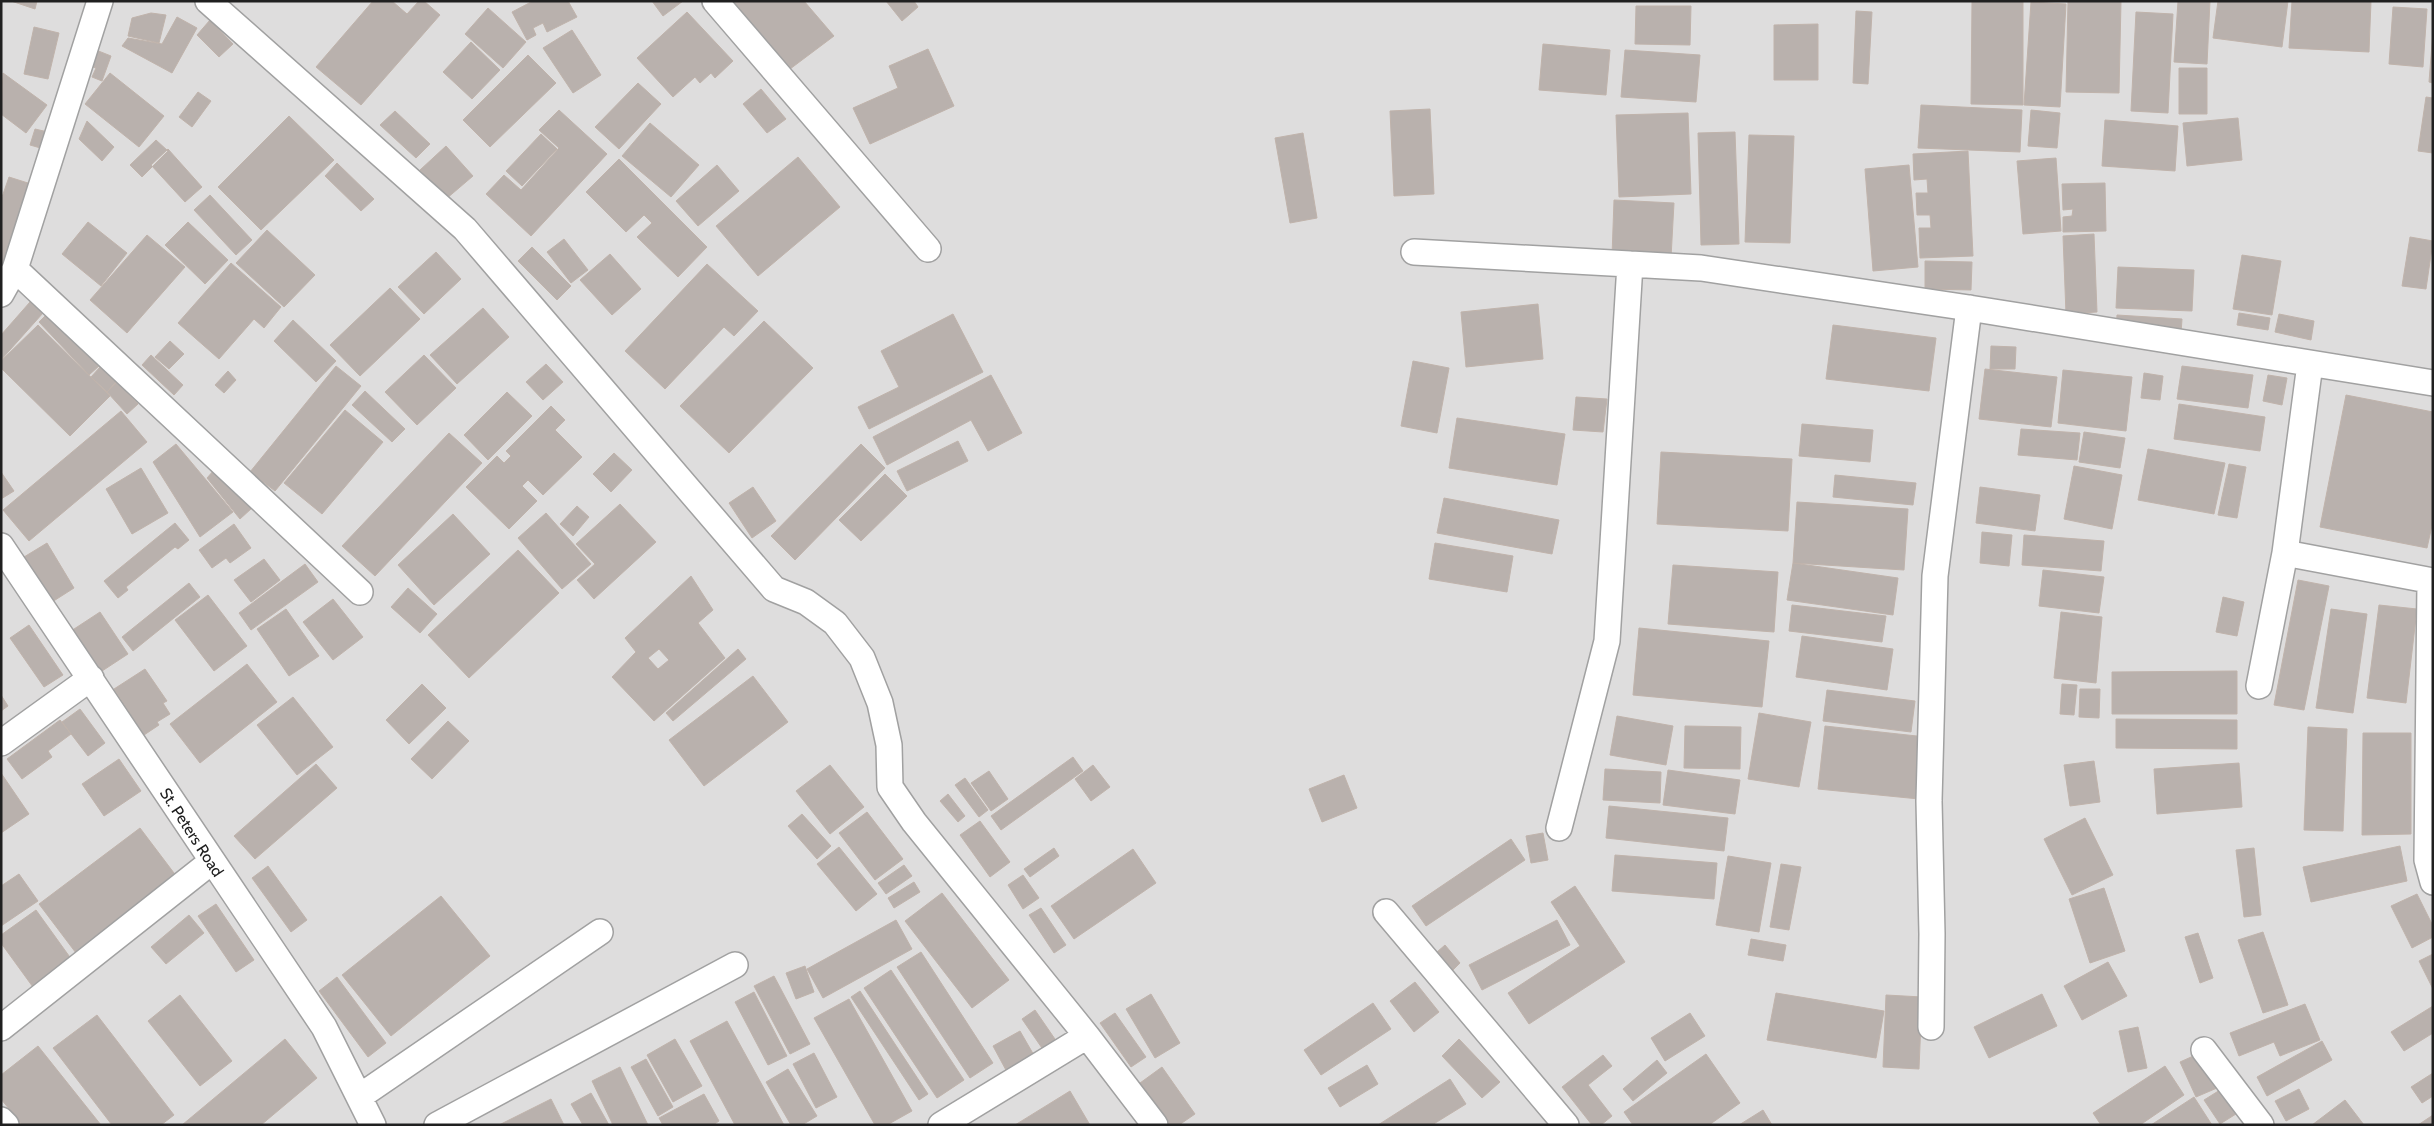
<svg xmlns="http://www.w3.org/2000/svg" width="2434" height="1126" font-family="Cabin,sans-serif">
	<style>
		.residential { fill: #dedddd }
		.building { fill: #b9b1ad; stroke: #c0b3ab; fill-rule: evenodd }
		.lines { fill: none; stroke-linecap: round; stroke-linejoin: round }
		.minor-casing { stroke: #a1a1a1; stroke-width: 28 }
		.minor { stroke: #fff; stroke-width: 25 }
		.labels { text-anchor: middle; stroke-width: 4; stroke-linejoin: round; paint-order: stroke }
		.street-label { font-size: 16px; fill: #202020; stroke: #fff }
	</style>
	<rect width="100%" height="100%" fill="#f0ece8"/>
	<!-- residential -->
	<path class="residential" d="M1,1H2433V1125H1Z"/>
	<!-- building -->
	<path class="building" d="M11,1H37L35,9Z
		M373,1H392L407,14L419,1H424L440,15L361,105L316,67Z
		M533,1H568L577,17L547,32L543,23L533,28L536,35L527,40L512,12Z
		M652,1H683L663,16Z
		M728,1H804L834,36L790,69Z
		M886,1H914L918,7L902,21Z
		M1972,1H2023V105L1971,104Z
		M2068,1H2121L2119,93L2066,92Z
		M2178,1H2210L2207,64L2174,62Z
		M2218,1H2288L2282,47L2213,38Z
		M2292,1H2371L2369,52L2289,48Z
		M2031,2L2066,4L2060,107L2024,105Z
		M1636,6H1691L1690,45L1635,44Z
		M2393,7L2427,9L2423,67L2389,64Z
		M488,8L526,42L503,68L465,34Z
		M1856,11L1872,12L1868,84L1853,83Z
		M687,12L733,61L715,78L711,73L700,83L695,77L673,97L637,58Z
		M2136,12L2173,14L2168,113L2131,111Z
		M151,13L166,15L159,43L128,36L132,18Z
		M177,17L197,28L172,73L122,46L128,38L162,44Z
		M210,20L233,44L219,57L197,35Z
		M1818,24V80H1774V25Z
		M34,27L59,33L48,79L24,74Z
		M572,30L601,75L573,93L543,48Z
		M2433,31V83L2429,82Z
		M471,42L500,70L472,99L443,72Z
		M1543,44L1610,50L1606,95L1539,90Z
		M928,49L954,106L870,144L853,108L898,88L889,66Z
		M96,50L111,56L102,81L92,77L96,68L90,66Z
		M1625,50L1700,55L1696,102L1621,97Z
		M528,55L556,83L490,147L463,120Z
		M2179,68H2207V114H2179Z
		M3,73L47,105L26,133L1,114Z
		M110,73L164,116L139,147L85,104Z
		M638,83L661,104L619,149L595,127Z
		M761,89L786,119L767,133L743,104Z
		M198,92L211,101L192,127L179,117Z
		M2426,97L2433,98V153L2418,151Z
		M1921,105L2022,110L2020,152L1918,148Z
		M1430,109L1434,194L1394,196L1390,111Z
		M559,110L607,154L531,236L486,194L504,175L521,190L559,148L539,130Z
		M2031,110L2060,113L2057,148L2028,146Z
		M395,111L430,144L416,158L380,125Z
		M1688,113L1691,194L1619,197L1616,115Z
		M289,116L334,160L261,230L218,187Z
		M2238,118L2242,160L2187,166L2183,123Z
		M2105,120L2178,126L2175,171L2102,166Z
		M87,121L114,147L102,161L79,139Z
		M650,123L699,165L671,197L622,156Z
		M35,129L48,132L44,149L30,145Z
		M1735,132L1739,244L1701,245L1698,133Z
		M1303,133L1317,218L1290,223L1275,138Z
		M541,134L557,149L522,186L506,171Z
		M1749,135L1794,136L1790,243L1745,242Z
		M156,140L168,151L142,177L130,165Z
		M446,146L473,176L446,199L420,170Z
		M168,149L202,187L185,202L151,165Z
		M1968,151L1973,256L1920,258L1919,228H1931L1930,215H1917L1916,193H1928L1927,179L1914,180L1913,154Z
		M798,157L840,207L758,276L716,226Z
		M2056,158L2061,231L2023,234L2017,161Z
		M619,159L707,247L678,277L637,237L652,223L644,215L626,232L586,192Z
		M337,163L374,199L361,211L325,176Z
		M717,165L739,191L698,226L676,201Z
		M1909,165L1918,267L1873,271L1865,169Z
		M9,177L31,184L1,271V200Z
		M2105,183L2106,231L2063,232V217L2072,216L2073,209L2063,210L2062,184Z
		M210,195L252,240L236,255L194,210Z
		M1614,200L1674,203L1671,258L1612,256Z
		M88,222L127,253L101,286L62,254Z
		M188,222L228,260L205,284L165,245Z
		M267,230L315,275L284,307L236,263Z
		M2094,234L2097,312L2066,314L2063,236Z
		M147,235L185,267L127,333L90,300Z
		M2410,237L2433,241L2426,289L2402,286Z
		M564,239L588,270L571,283L547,252Z
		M532,247L571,286L557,300L518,261Z
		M436,252L461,279L424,314L398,287Z
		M610,254L641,289L612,315L580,280Z
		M2242,255L2281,261L2272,315L2233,309Z
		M1925,261L1972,262L1971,290L1925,289Z
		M231,263L281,307L264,328L254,319L219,359L178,323Z
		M707,264L758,311L734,336L724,327L665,389L625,351Z
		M2118,267L2194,270L2192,311L2116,308Z
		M390,288L420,319L360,376L330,345Z
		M30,302L43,313L1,360V335Z
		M1538,304L1543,359L1466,367L1461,312Z
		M483,308L509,337L457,384L430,355Z
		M48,313L99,366L89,375L39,322Z
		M2239,313L2270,318L2268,330L2237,325Z
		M953,314L983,372L869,429L858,407L899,387L881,351Z
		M2279,314L2314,321L2311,340L2275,332Z
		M2117,315L2182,319L2181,333L2116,329Z
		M293,320L336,361L316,382L274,341Z
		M764,321L813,368L729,453L680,406Z
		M38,325L110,396L70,436L1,368V361Z
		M1833,325L1936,338L1929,391L1826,379Z
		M170,341L184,354L169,369L155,357Z
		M1991,346L2016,347L2015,369H1990Z
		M151,355L183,385L174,395L142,365Z
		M424,355L456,388L417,425L385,392Z
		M1413,361L1449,368L1437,433L1401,426Z
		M546,364L563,382L543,400L526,382Z
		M336,366L361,386L275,491L250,472Z
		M2182,366L2253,375L2248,408L2177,399Z
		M100,367L116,382L107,392L91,377Z
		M1985,369L2057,377L2051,427L1979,419Z
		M2063,370L2132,377L2126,431L2058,423Z
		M228,371L236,380L224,393L215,385Z
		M2144,373L2163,376L2160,400L2141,398Z
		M991,375L1022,433L988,451L971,420L887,465L873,437Z
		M2268,375L2287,378L2282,405L2263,401Z
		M117,382L138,404L127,414L107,392Z
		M365,391L405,429L392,442L352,405Z
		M507,392L532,416L488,460L464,435Z
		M2346,395L2433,412V521L2427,548L2320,527Z
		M1576,397L1607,399L1603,432L1573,430Z
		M2179,404L2265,417L2260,451L2174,439Z
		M551,406L565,420L555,430L582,457L543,495L528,480L522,486L537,501L509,529L466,487L497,456L504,463L511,456L506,451Z
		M345,410L383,442L322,514L284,483Z
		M121,411L147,442L29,541L3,510Z
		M1457,418L1565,434L1557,485L1449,468Z
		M1802,424L1873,430L1870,462L1799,456Z
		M2021,429L2080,433L2077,460L2018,455Z
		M2084,432L2125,438L2120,468L2079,462Z
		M449,433L482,463L375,576L342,546Z
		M958,441L968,461L907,491L897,471Z
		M176,444L233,512L200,537L153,462Z
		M861,444L885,468L795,560L771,536Z
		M2148,449L2225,463L2214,514L2138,500Z
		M1661,452L1792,459L1788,531L1657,524Z
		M614,453L632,470L611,492L593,474Z
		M2229,464L2246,467L2237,518L2218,515Z
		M2074,466L2122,475L2112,529L2064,519Z
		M141,468L168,513L132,534L106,489Z
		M214,470L252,508L240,519L207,478Z
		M1,472L14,491L1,499Z
		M885,474L907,496L861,541L839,520Z
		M1835,475L1916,483L1913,505L1833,497Z
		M753,487L776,521L752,538L729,503Z
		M1980,487L2040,495L2035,531L1976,523Z
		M1444,498L1559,520L1552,554L1437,533Z
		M1797,502L1908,509L1904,570L1793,563Z
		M620,504L656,542L594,599L577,580L595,564L576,544Z
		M577,506L589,517L573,536L560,524Z
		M546,513L591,564L562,589L518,538Z
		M453,514L490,554L434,605L398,565Z
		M175,523L189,540L178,549L175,547L126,587L128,590L118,598L104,581Z
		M234,524L251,548L230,563L226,558L212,568L199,550Z
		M1982,532L2012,535L2009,566L1980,563Z
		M2024,535L2104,541L2101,571L2022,565Z
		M47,543L74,588L52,602L24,557Z
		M1435,543L1513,556L1507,592L1429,579Z
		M518,550L559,593L469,678L428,635Z
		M264,559L280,580L251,602L234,580Z
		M1793,563L1898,578L1893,615L1787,600Z
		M305,564L318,582L251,630L239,613Z
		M1673,565L1778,572L1774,632L1668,624Z
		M2043,570L2104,577L2099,613L2039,606Z
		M691,576L713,610L698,623L725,658L654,721L612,677L636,652L625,638ZM659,649L669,660L658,669L648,658Z
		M2298,580L2329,586L2304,710L2274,705Z
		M189,583L200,597L133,651L122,637Z
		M408,588L437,614L420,633L391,607Z
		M208,595L247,646L214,671L175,620Z
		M2223,597L2244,602L2237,636L2216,632Z
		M333,599L363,637L333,660L303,622Z
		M1792,605L1886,616L1882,642L1789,631Z
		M2379,605L2417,609L2406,703L2367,698Z
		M286,609L319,656L289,676L257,629Z
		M2331,609L2367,614L2353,713L2316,708Z
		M100,612L128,654L99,673L71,631Z
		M2061,612L2102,617L2096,683L2054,678Z
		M29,625L63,675L44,687L10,638Z
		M1639,628L1769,641L1762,707L1633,695Z
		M1802,636L1893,649L1887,690L1796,677Z
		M738,649L746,659L673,721L666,713Z
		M247,664L277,702L200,763L170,724Z
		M145,669L167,701L163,703L170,714L157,722L159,725L144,735L114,689Z
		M2237,671V714H2112V672Z
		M753,676L788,722L704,786L669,740Z
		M422,684L446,708L409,744L386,720Z
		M2062,684L2077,685L2074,715L2060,714Z
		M2080,689H2100L2099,718L2079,717Z
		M1827,690L1915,701L1911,732L1823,721Z
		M1,695L8,706L1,711Z
		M293,697L333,747L297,775L257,725Z
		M80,709L105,743L88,756L62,722Z
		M1759,713L1811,722L1799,787L1748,779Z
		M1617,716L1673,726L1666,765L1610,755Z
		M2116,719L2237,720V749L2116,748Z
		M60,720L71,734L48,751L52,757L22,779L7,759Z
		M448,721L469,741L432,779L411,759Z
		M1685,726L1741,727L1740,769L1684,768Z
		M1825,726L1926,737L1919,799L1818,789Z
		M2308,727L2347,729L2343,831L2304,830Z
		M2363,733H2411V834L2362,835Z
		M1073,757L1083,771L1001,830L991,816Z
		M119,759L141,791L104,816L82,784Z
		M2094,761L2100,802L2070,806L2064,765Z
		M2239,763L2242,807L2157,814L2154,769Z
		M316,764L337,788L255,859L234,836Z
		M830,765L864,807L830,834L796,791Z
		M1093,765L1110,787L1091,801L1075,779Z
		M1605,769L1661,772L1660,803L1603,800Z
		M1668,770L1740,780L1735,814L1663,805Z
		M989,771L1008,799L991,811L971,783Z
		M1,773L29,814L1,833Z
		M1344,775L1357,808L1322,822L1309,789Z
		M965,778L988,810L979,817L955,785Z
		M948,794L965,816L958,822L940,801Z
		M1609,806L1728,818L1724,851L1606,838Z
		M867,812L903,859L875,880L839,833Z
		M802,814L831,846L817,859L788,826Z
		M2085,818L2113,875L2072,895L2044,839Z
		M980,821L1010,862L990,877L960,835Z
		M140,828L177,877L76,953L39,904Z
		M1543,833L1548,860L1531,863L1526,836Z
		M1511,839L1525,860L1426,926L1412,906Z
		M2400,846L2407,881L2311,902L2303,867Z
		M839,847L877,894L856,911L817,864Z
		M1054,848L1059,856L1030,877L1024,869Z
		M2254,848L2261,915L2244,917L2236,850Z
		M1133,849L1156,883L1074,939L1051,906Z
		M1615,855L1717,863L1714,899L1612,891Z
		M1728,856L1771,863L1759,932L1716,925Z
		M1781,864L1801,867L1789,930L1770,927Z
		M904,865L912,876L886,894L878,883Z
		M268,866L307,920L291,932L252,878Z
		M19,874L38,901L1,926V886Z
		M1023,875L1039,898L1023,909L1008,885Z
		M914,882L920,892L894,908L888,898Z
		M1575,886L1625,962L1529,1024L1508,993L1580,946L1551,902Z
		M2104,888L2125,951L2090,963L2069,899Z
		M942,893L1009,980L972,1008L905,921Z
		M2417,894L2433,926V937L2412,948L2391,906Z
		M441,896L490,956L391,1036L342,975Z
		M216,904L254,960L236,972L198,916Z
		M1041,908L1066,945L1054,953L1029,915Z
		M36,910L77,967L38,994L1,943V935Z
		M189,915L204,933L166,964L151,947Z
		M896,920L912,949L823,998L807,969Z
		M1557,920L1570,945L1482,990L1469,965Z
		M2263,932L2288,1005L2263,1013L2238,940Z
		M2198,933L2213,978L2200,983L2185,937Z
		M1751,939L1786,945L1783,961L1748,955Z
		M1445,945L1460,963L1453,970L1437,952Z
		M921,952L993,1063L970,1078L897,967Z
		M2433,954V989L2419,961Z
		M2108,962L2127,996L2082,1020L2064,986Z
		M805,966L814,992L796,999L786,973Z
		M891,970L964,1080L937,1098L864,988Z
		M774,976L810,1044L790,1054L754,986Z
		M337,977L386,1043L368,1057L319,991Z
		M1415,982L1439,1012L1414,1032L1390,1001Z
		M860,991L928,1094L919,1100L851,997Z
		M754,992L787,1056L768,1065L735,1002Z
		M1776,993L1884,1011L1876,1058L1767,1040Z
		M1151,994L1180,1043L1155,1058L1126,1009Z
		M2042,994L2057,1026L1989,1058L1974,1027Z
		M180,995L232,1061L200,1086L148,1021Z
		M1886,995L1922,997L1919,1069L1883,1067Z
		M849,999L912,1111L887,1125H875L814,1018Z
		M1373,1003L1391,1029L1321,1075L1304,1050Z
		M2305,1004L2320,1040L2280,1056L2274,1042L2239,1056L2230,1033Z
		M2433,1006V1033L2404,1051L2391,1032Z
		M1035,1010L1057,1042L1044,1051L1022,1019Z
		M1115,1013L1146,1057L1131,1067L1100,1023Z
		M1690,1013L1705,1036L1665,1061L1651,1038Z
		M97,1015L174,1115L161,1125H112L53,1048Z
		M727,1021L784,1125H735L690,1041Z
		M2138,1027L2147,1068L2128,1072L2119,1031Z
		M1020,1031L1035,1057L1007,1072L993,1046Z
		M285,1039L317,1078L261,1125H182Z
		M675,1039L702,1086L673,1102L647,1055Z
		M1459,1039L1500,1082L1482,1098L1442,1056Z
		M2322,1041L2332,1060L2267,1096L2257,1077Z
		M38,1046L101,1125H22L1,1099V1075Z
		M814,1053L837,1097L816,1108L793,1064Z
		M2200,1053L2217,1088L2196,1097L2180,1062Z
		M1706,1054L1740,1103L1709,1125H1633L1624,1112Z
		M1603,1055L1612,1066L1588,1085L1612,1116L1601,1125H1592L1562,1087Z
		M646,1059L673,1107L658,1116L631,1067Z
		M1657,1060L1667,1073L1633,1101L1623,1089Z
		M1367,1065L1378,1084L1340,1107L1328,1088Z
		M2165,1066L2184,1095L2140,1125H2101L2093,1113Z
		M620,1067L648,1125H613L592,1081Z
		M1162,1067L1195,1114L1179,1125H1170L1140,1083Z
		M788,1069L817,1116L802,1125H791L766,1082Z
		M2433,1073V1096L2422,1103L2411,1087Z
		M1450,1079L1466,1104L1432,1125H1378Z
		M2299,1089L2309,1109L2286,1121L2275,1101Z
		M2220,1090L2236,1114L2220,1124L2204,1100Z
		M1070,1091L1090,1125H1015Z
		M591,1093L609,1125H583L571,1104Z
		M704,1094L719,1121L713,1125H663L659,1118Z
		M2194,1097L2212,1125H2151Z
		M551,1099L564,1125H499Z
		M2345,1100L2364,1125H2312Z
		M1763,1110L1772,1125H1739Z
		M2433,1115V1125H2418Z"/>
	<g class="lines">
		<!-- minor casing -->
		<g class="minor-casing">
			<path id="minor" d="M208,1L465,229L774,589L806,602L835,623L862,658L880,703L889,745L890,787L914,822L1087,1036L1155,1125
				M715,1L928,249
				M1414,252L1701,268L1969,308L2433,383
				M15,269L360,592
				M1,294L15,269L100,1
				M2310,364L2285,553L2433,581
				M1,546L324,1027L373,1125
				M2430,582L2427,860L2433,882
				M2259,686L2285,553
				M1,743L91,678
				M1559,828L1607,641L1630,264
				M1386,912L1566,1125
				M1931,1027L1932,934L1929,801L1935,576L1969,308
				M1,1028L211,862
				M2204,1050L2261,1125
				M359,1097L600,932
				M1,1120L6,1125
				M437,1125L735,965
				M941,1125L1087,1036"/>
		</g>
		<!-- minor -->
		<use href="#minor" class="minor"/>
	</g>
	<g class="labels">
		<!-- street labels -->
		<g class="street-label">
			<text transform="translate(192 832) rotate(57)" y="6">St. Peters Road</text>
		</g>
	</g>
	<!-- border -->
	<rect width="2434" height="1126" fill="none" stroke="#202020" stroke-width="5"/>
</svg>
